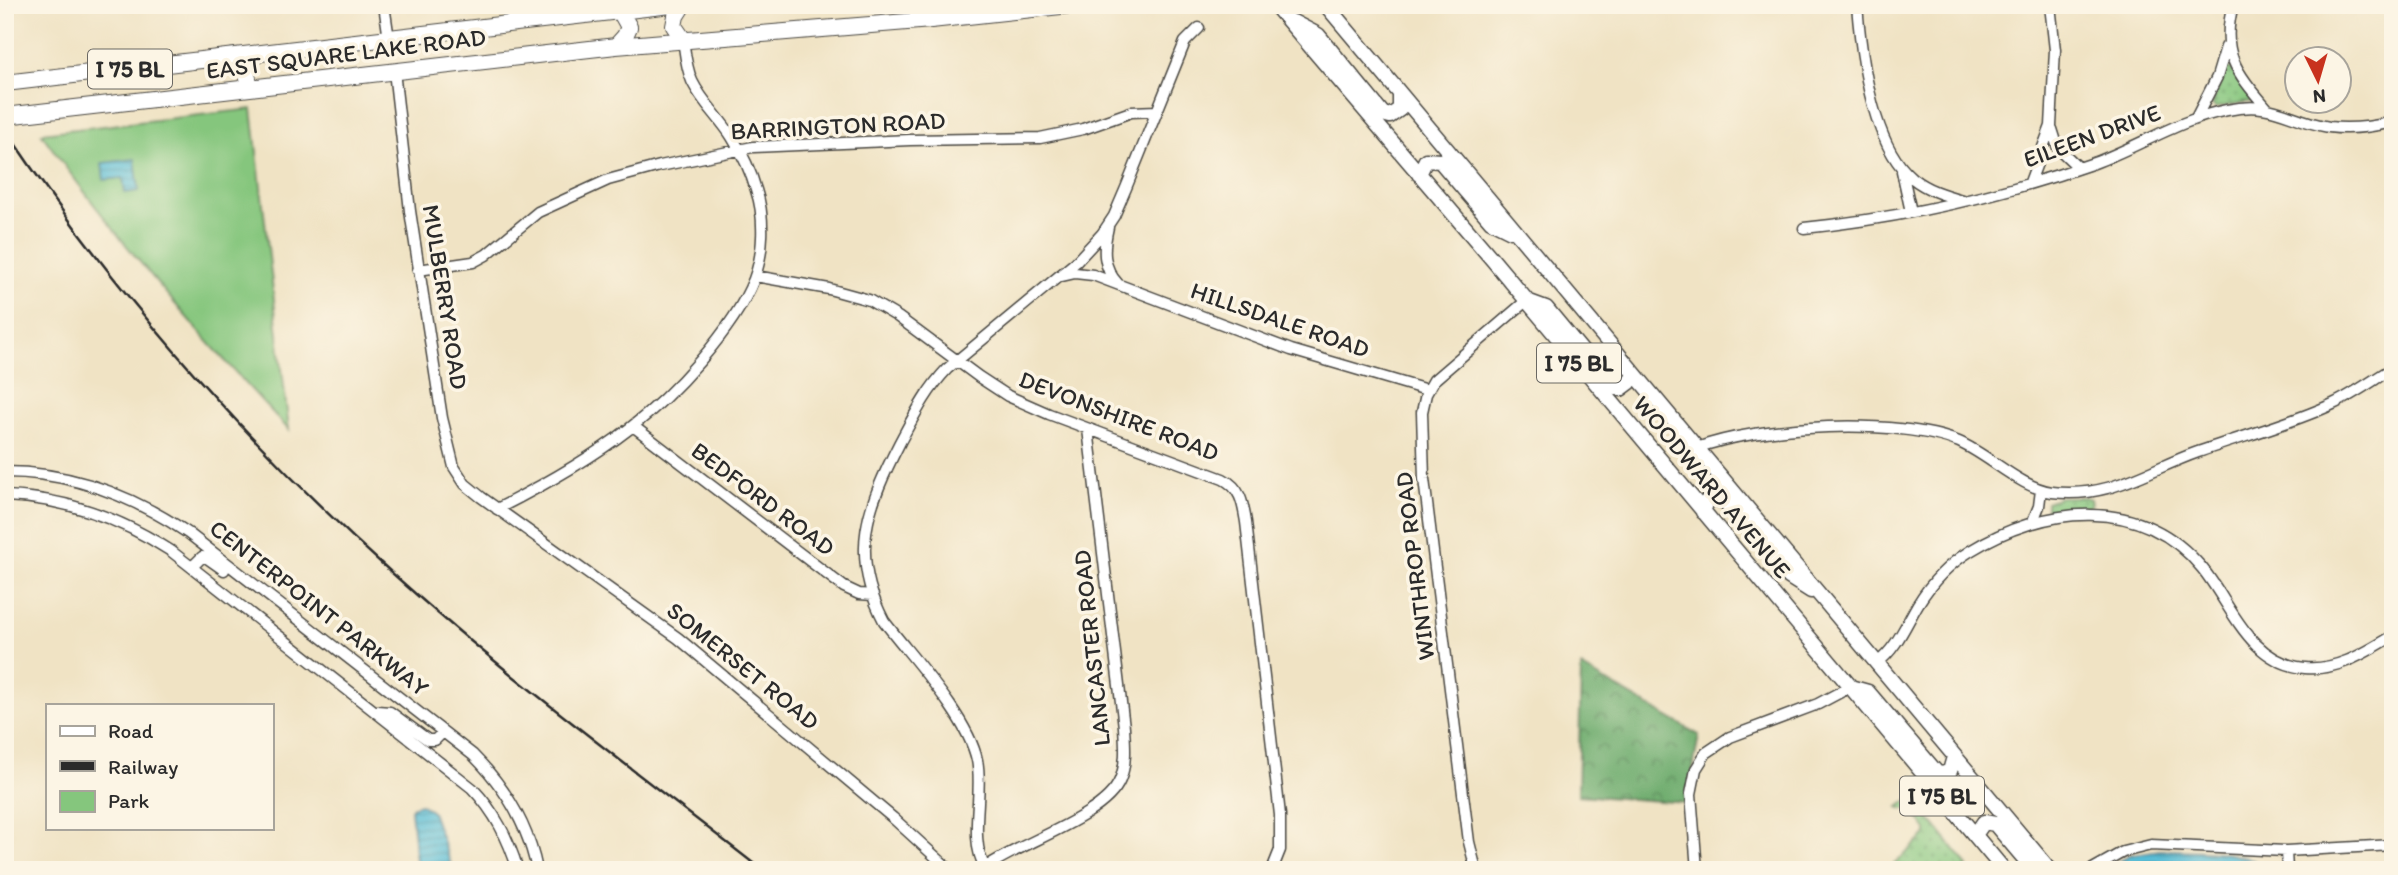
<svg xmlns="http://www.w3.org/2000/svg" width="2398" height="875" font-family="Itim,sans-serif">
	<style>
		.grass { fill: url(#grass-dots); stroke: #587854; stroke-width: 2 }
		.forest { fill: url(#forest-crowns); stroke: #4c6b4c; stroke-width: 2 }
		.park { fill: #85c67d; stroke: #587854; stroke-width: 2 }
		.water { fill: url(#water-rules); stroke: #427481; stroke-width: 2 }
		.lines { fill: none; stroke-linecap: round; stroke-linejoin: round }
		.minor-casing { stroke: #494742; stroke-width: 13 }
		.major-casing { stroke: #494742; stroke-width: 17 }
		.highway-casing { stroke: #494742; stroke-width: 18 }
		.minor { stroke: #fff; stroke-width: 10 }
		.major { stroke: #fff; stroke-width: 14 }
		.highway { stroke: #fff; stroke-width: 16 }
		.rail { stroke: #2b2b2b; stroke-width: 2.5 }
		.labels { text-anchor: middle; stroke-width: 7; stroke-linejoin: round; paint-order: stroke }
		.shield { fill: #fcf5e5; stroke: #6a6863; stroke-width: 2 }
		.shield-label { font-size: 23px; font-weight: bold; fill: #2b2b2b }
		.street-label { font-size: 24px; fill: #2b2b2b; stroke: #fcf5e5 }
	</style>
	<defs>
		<pattern id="grass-dots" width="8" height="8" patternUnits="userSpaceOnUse" patternTransform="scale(1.75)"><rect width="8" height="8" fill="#85c67d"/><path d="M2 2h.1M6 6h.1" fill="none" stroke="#6da167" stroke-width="1.8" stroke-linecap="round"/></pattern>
		<pattern id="forest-crowns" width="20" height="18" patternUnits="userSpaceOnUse" patternTransform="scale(1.75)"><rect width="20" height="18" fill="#6cab6c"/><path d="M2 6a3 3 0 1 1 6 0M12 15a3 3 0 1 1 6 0" fill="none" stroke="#598b59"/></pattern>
		<pattern id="water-rules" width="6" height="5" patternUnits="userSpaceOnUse" patternTransform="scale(1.75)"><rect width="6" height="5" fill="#59bed7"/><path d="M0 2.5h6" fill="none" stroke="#4a9baf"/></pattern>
	</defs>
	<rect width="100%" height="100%" fill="#fcf5e5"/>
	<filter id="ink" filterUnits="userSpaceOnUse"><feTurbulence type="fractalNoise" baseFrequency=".0143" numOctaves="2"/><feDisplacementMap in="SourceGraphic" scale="14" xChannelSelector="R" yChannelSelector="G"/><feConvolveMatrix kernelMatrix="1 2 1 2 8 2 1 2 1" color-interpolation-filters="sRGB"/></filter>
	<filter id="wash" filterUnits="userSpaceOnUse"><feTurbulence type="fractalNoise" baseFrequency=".00686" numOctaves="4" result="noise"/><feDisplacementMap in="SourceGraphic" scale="28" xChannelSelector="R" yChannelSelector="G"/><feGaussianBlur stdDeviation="1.57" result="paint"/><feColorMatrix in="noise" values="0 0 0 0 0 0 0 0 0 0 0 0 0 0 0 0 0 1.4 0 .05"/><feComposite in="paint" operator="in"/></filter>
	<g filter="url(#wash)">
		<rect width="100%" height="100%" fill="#f0e3c4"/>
		<!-- grass -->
		<path class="grass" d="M2227,67L2232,69L2253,98L2251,101L2215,108L2212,104Z
			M2060,497H2085L2090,499L2091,505C2081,512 2057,514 2046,509V502Z
			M1912,797L1968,866L1965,870H1888L1927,834V830L1911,809H1903L1899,807Z"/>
		<!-- forest -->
		<path class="forest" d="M1581,667L1699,735L1687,803L1578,795Z"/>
		<!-- park -->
		<path class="park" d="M252,109L289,430C200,336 116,239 41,133Z"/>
		<!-- water -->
		<path class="water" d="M135,159L139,191L125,193L123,178L104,180L102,163Z
			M421,804L432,812L453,870H417L411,810L413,806Z
			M2160,850C2192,851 2243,848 2269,870H2105L2129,855Z"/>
	</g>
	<g filter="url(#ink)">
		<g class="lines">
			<!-- minor casing -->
			<g class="minor-casing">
				<path id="minor" d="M384,5L389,39
					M1857,5C1861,55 1872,145 1912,178C1927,190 1944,195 1962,200
					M2233,5C2220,52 2236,72 2266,107
					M394,71L410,211L442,418L454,467L465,484L481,497L678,638L893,818L950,870
					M2196,118L2217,77L2226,47
					M2052,129L2058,148L2079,168
					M1902,171L1911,212
					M2030,182L2051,126L2055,50L2050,5
					M1108,227C1103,249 1102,267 1118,284
					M1804,228C1902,218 2000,196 2094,163C2138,147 2180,119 2227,110C2274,100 2287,120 2329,127C2351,130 2372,127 2393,122
					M418,270L473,262L486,255L538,212L608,180L660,166L753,147L910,140L1040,138L1083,129L1131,112L1157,111
					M755,276L829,289L869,300L898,317L979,377L1008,396L1049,414L1223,479C1241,488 1243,504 1246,522L1280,815V850L1272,870
					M1062,276L1075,273L1093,275L1291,350L1427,390
					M633,426L844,587L859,594L873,595
					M1697,448C1756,425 1899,417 1959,442C1989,455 2021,488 2052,492C2110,499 2147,470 2198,452C2243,436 2290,424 2333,404C2354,394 2373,380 2393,368
					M5,472C72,472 133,496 188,533L473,755C505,787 528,825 537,870
					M5,496C66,498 120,518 171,551L472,788C495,812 508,838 518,870
					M497,509C542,486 589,460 629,429C672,396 734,330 754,279C764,253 765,216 756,190C751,172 742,153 732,137C720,118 702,102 692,81C686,67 685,53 683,39
					M2033,521L2039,506L2041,490
					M192,567L202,557L207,558L224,570
					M1876,664C1897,648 1905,626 1918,604C1931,583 1949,564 1970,551C2043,506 2141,494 2202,568C2232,605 2249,663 2305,668C2338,671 2366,652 2393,636
					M377,711L390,712L428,740H435L443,732
					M2286,851L2287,870
					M985,867C968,839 984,793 977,760C968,717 912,658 884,621C848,553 868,505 900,442C914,416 926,391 947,369L1076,262L1102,234L1114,216L1126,188L1185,42L1199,28
					M982,870C1015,844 1105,818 1120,780C1127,763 1125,744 1124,727L1088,429
					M1476,870L1469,842L1424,479L1422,412L1426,394L1434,380L1526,301
					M1697,870L1691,794L1696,769L1706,753L1730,737L1818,704L1850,687
					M2091,870L2123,852L2151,845L2286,851L2393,845"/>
			</g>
			<!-- major casing -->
			<g class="major-casing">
				<path id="major" d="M1275,5L1492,259L2004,870
					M1326,5L2050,870
					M1293,22L1318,35L1383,114L1390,116L1400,109V94
					M1419,174L1426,160L1440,161L1491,221L1511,231
					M1527,301L1546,308L1609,384L1621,389L1629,383L1635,374
					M1703,512L1707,501L1712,498L1724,501L1789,577L1811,591
					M1850,687L1868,692L1937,773L1943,774L1950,771L1954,757
					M1975,835L1984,822L1995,824L2034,870"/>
			</g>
			<!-- highway casing -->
			<g class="highway-casing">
				<path id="highway" d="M683,39L674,26L676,16L683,5
					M616,46L625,36L629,27L620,11
					M5,83L671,5
					M250,88L246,69L255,54
					M5,116L616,46L931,20L1070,5"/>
			</g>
			<!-- minor -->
			<use href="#minor" class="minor"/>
			<!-- major -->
			<use href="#major" class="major"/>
			<!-- highway -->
			<use href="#highway" class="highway"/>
			<!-- rail -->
			<path class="rail" d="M5,129C114,292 245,441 391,572C508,678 637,772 762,870"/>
		</g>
	</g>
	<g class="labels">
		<!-- shield labels -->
		<g class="shield">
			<rect x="88" y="49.5" width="84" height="39" rx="5"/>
			<rect x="1537" y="343.5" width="84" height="39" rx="5"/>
			<rect x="1900" y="776.5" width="84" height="39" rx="5"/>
		</g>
		<g class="shield-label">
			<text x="130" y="77">I 75 BL</text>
			<text x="1579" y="371">I 75 BL</text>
			<text x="1942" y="804">I 75 BL</text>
		</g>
		<!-- street labels -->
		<g class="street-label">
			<text transform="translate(346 54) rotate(-7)" y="8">EAST SQUARE LAKE ROAD</text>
			<text transform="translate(838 126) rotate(-3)" y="8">BARRINGTON ROAD</text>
			<text transform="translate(2092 136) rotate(-20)" y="8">EILEEN DRIVE</text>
			<text transform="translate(445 297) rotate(81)" y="8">MULBERRY ROAD</text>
			<text transform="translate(1280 320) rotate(19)" y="8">HILLSDALE ROAD</text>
			<text transform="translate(1119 416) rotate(21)" y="8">DEVONSHIRE ROAD</text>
			<text transform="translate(1712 487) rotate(50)" y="8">WOODWARD AVENUE</text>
			<text transform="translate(763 499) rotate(37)" y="8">BEDFORD ROAD</text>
			<text transform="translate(1415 566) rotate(-97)" y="8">WINTHROP ROAD</text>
			<text transform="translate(319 608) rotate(38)" y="8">CENTERPOINT PARKWAY</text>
			<text transform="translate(1092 648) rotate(-96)" y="8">LANCASTER ROAD</text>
			<text transform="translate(743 666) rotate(39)" y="8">SOMERSET ROAD</text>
		</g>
	</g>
	<!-- margin -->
	<rect width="2398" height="875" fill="none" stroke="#fcf5e5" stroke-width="28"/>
	<!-- legend -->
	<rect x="46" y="704" width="228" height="126" fill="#fcf5e5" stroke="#a8a49b" stroke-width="2"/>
	<rect x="60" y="726" width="35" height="10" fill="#ffffff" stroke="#a8a49b" stroke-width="2"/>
	<text x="108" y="738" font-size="21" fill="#2b2b2b">Road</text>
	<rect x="60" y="761" width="35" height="10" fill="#2b2b2b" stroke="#a8a49b" stroke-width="2"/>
	<text x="108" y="774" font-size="21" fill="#2b2b2b">Railway</text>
	<rect x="60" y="791" width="35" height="21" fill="#85c67d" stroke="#a8a49b" stroke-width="2"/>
	<text x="108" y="808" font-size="21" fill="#2b2b2b">Park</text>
	<!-- north arrow -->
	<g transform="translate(2318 80) rotate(175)"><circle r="33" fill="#fcf5e5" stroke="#a8a49b" stroke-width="2"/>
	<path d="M0-5L12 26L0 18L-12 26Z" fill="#c8321e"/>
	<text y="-10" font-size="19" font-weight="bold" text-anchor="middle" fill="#2b2b2b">N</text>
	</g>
</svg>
